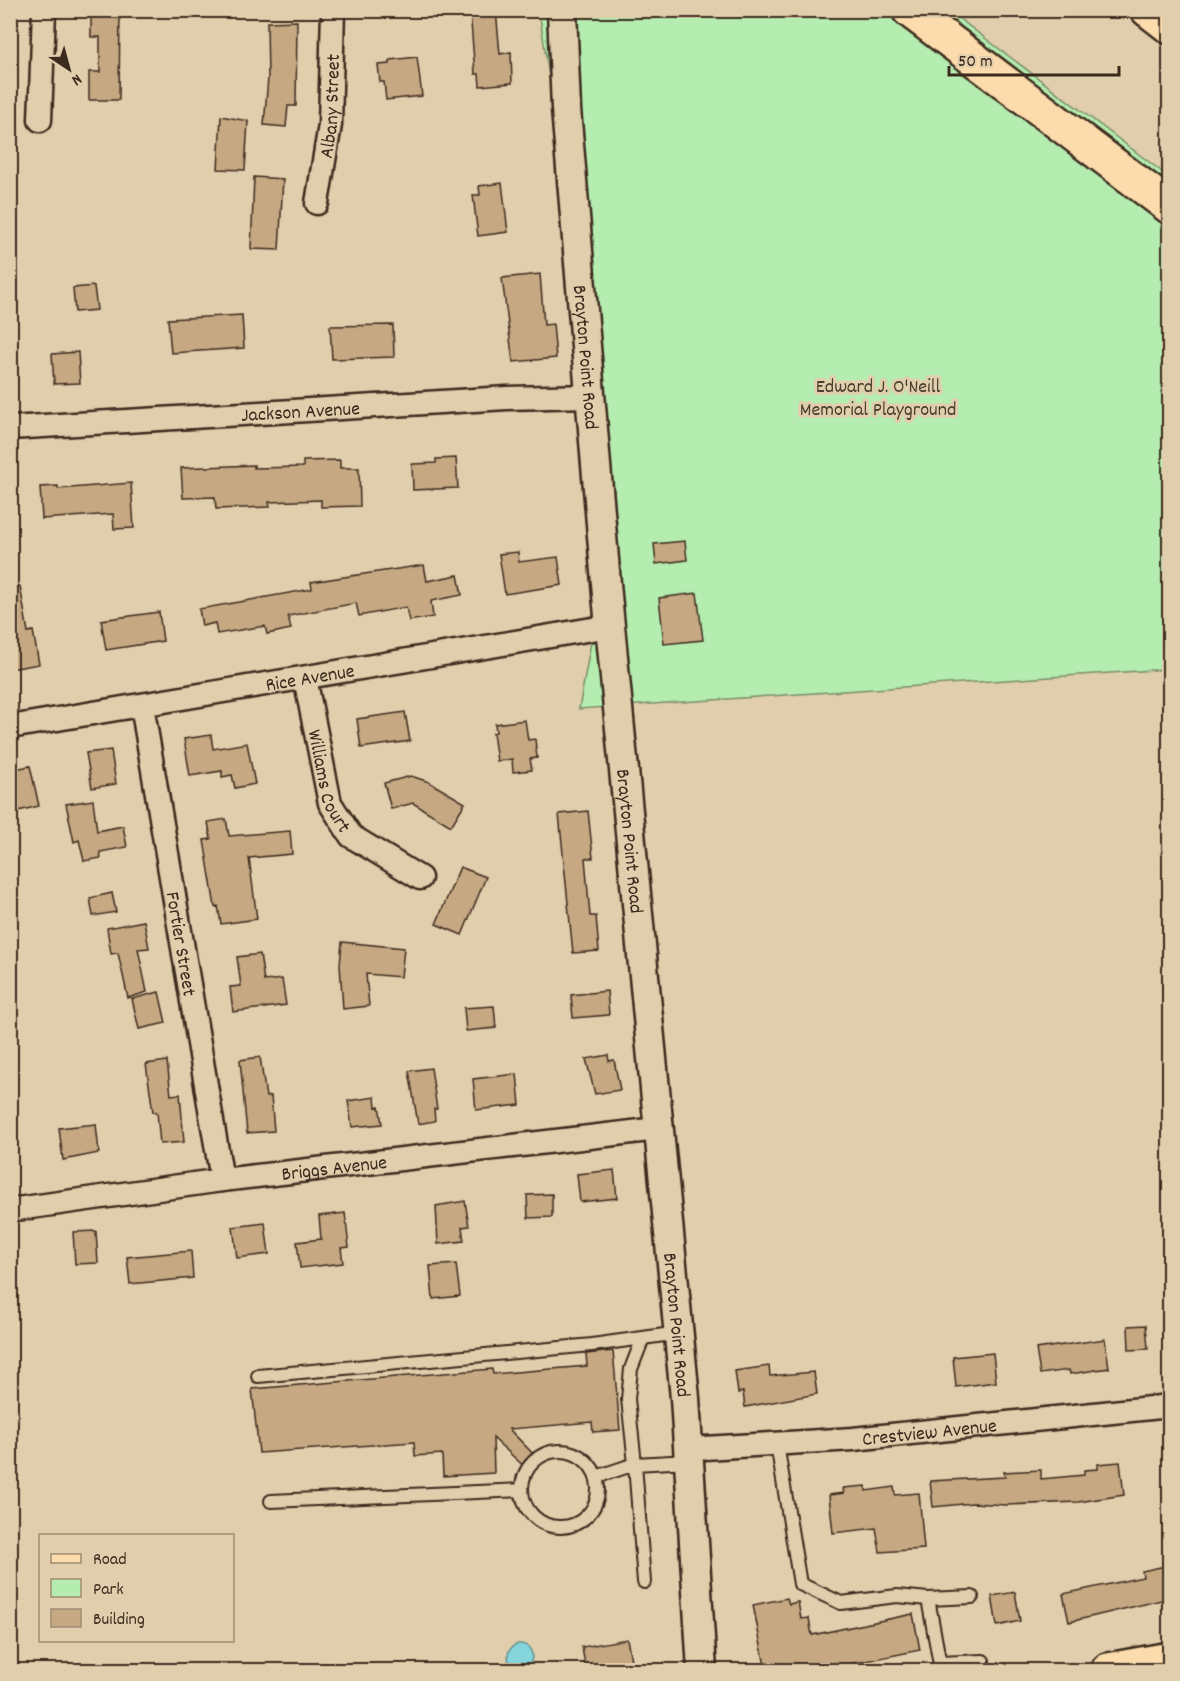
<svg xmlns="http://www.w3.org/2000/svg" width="1180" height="1681" font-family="Dekko,sans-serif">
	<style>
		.green { fill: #b5edb1; stroke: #788c68; stroke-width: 1.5 }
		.water { fill: #84d5dc; stroke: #679190; stroke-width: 1.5 }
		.building { fill: #c6a882; stroke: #3b2a1e; stroke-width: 1.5 }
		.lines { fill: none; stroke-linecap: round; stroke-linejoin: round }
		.service-casing { stroke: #3b2a1e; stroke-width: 16 }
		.minor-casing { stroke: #3b2a1e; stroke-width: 27 }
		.tertiary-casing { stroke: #3b2a1e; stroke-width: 33 }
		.primary-casing { stroke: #3b2a1e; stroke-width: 38 }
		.motorway-casing { stroke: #3b2a1e; stroke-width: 38 }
		.service { stroke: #e1ceac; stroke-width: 12 }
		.minor { stroke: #e1ceac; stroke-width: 22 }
		.tertiary { stroke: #e1ceac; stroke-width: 28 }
		.primary { stroke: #fcdcac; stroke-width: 33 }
		.motorway { stroke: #fcdcac; stroke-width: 33 }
		.labels { text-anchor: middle; stroke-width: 6; stroke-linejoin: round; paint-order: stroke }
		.street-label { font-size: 20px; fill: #3b2a1e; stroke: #e1ceac }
		.park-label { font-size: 20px; fill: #473e2d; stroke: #e1ceac }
	</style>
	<rect width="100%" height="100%" fill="#e1ceac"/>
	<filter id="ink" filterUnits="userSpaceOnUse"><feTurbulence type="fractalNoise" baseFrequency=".0167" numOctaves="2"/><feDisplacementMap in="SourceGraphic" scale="12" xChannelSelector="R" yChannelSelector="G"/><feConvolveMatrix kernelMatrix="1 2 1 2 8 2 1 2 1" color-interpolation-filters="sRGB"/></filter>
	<g filter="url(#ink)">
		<!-- green -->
		<path class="green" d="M539,11H949L1169,177V669L579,709L608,548L590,342Z"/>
		<!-- water -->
		<path class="water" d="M508 1656a12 12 0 1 1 24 0a12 12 0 1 1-24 0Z"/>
		<!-- building -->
		<path class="building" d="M91,10H120L119,100H89V72H100V37H91Z
			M470,10H496L500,54L511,52L512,83L480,86L479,74H475Z
			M297,21L296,106H288L286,127L264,125L268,78L267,22Z
			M417,57L422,96L386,100L384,82H380L378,65L390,64V60Z
			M221,116L248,121L245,170L218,169Z
			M254,177L283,179L279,250L251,249Z
			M502,183L508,232L478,236L473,195H480L479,186Z
			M540,274L544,325L553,324L556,358L513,362L502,278Z
			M94,286L97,310L75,312L73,288Z
			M242,315L244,348L171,353L168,319Z
			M393,325L394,357L332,359L330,326Z
			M78,352L80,383L54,384L52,354Z
			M456,458L458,488L413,490L412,464L436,463V459Z
			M340,460V468H359L360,506L321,507V500L269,502L270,507L216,509L215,497L183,498L181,468L254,465V468L303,467V461Z
			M131,483L134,528L114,529L113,514L42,519L40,487L58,486V489Z
			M685,541L687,560L656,564L654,544Z
			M518,552L519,562L558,557L562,585L505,594L499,554Z
			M424,565L427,581L458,575L462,595L431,601L433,617L409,621L406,607L359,616L356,603L288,616L291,629L267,634L265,626L217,634L215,623L202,626L199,609L312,589L311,582Z
			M20,586L28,632L33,631L39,664L10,669V587Z
			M697,593L703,640L664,644L659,598Z
			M159,612L163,641L106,650L101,620Z
			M405,712L410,741L361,748L357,719Z
			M525,720L528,740L535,739L537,758L530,759L532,770L513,772L512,759L497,761L493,733L496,732L495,724Z
			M211,735L213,749L247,743L255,784L235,788L232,775L222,777V771L190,776L184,739Z
			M111,750L116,784L92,788L86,753Z
			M30,766L39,806L14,812L10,799V770Z
			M411,776L429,782L465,803L451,826L413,803L391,809L384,783Z
			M93,800L97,831L123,826L127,847L100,852L101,858L84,861L79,840L74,842L66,804Z
			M588,811L593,858H585L590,916H596L599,951L573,953L559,814Z
			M226,819L229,836L290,831L292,854L249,858L257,919L221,924L218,906L215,907L204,840L211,839L208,822Z
			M460,867L486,877L462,935L436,924Z
			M112,893L116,912L93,916L90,898Z
			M144,921L149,948L138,949L147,992L128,998L118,953L111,954L107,928Z
			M342,942L404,948L401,977L366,974L369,1006L343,1009L340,965Z
			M260,954L264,981L282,979L286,1005L233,1012L230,987L241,986L237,957Z
			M607,991L609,1015L573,1018L571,995Z
			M159,992L166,1023L139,1029L132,999Z
			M494,1006L496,1028L466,1031L464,1008Z
			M608,1055L609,1061L614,1060L620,1090L595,1094L586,1059Z
			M260,1057L266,1097L271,1096L274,1131L247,1133L240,1060Z
			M167,1061L171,1095L180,1094L184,1142L160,1144L157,1112H153L146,1064Z
			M431,1068L437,1109H434L435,1121L418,1124L409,1071Z
			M517,1074L520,1105L476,1110L473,1079Z
			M375,1097L376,1107L379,1106L382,1124L352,1127L348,1101Z
			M96,1124L99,1153L63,1160L59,1128Z
			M614,1170L617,1198L580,1202L577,1174Z
			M552,1194V1217L528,1218L527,1195Z
			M465,1201L469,1226L462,1227L464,1241L438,1244L436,1206Z
			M345,1213L349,1247L341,1248L343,1263L300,1268L297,1242L321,1239L319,1216Z
			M265,1223L269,1254L237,1258L233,1227Z
			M96,1231L98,1263L75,1264L73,1232Z
			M191,1251L193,1278L130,1284L127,1257Z
			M456,1264L460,1296L433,1299L430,1266Z
			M1146,1325L1148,1349L1129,1350L1128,1326Z
			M1105,1339L1109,1368L1070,1374L1069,1370L1040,1374L1036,1349Z
			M613,1351L620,1430L593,1432L592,1422L509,1429L539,1460L528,1470L493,1438L494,1473L443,1476L442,1454L415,1456L414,1442L259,1453L252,1389L492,1369L493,1374L587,1366L586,1354Z
			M993,1353L996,1382L956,1387L953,1357Z
			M769,1366L770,1376L814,1372L817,1394L745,1407L743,1392L738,1393L735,1371Z
			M1120,1462L1124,1495L1078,1502L1006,1505L973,1503L933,1507L930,1481L1005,1477L1004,1472L1041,1470V1479L1084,1475V1470L1098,1469V1464Z
			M866,1486V1491L894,1487L895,1495L919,1493L924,1549L880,1552L876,1528L833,1533L829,1495L844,1493L843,1488Z
			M1170,1565V1598L1069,1622L1063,1594L1143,1577L1142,1571Z
			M1015,1592L1020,1621L997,1626L992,1596Z
			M787,1598L789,1604L798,1602L801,1619L809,1618L812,1635L913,1614L920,1650L816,1671H766L753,1605Z
			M627,1639L633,1671H586L582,1647Z"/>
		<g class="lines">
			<!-- service casing -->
			<g class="service-casing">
				<path id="service" d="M258,1376L592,1345L679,1333
					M777,1444L800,1584L841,1603L897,1596L928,1599L941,1670
					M522 1489a38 38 0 1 1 76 0a38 38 0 1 1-76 0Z
					M596,1477L635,1464L628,1399L631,1369L643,1338
					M271,1501L522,1490
					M644,1582L635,1464L689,1461
					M928,1599L972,1597
					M940,1663L983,1661"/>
			</g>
			<!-- minor casing -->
			<g class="minor-casing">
				<g id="minor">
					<path d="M40,120L44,10"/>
					<path id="s1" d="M317,203L330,125L333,10"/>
					<path id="s2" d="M10,428L507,398L590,396"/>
					<path id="s3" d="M305,678L330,803L351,836L420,878"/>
					<path id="s4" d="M142,705L222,1180"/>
					<path id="s5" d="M10,727L610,626"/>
					<path id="s6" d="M10,1210L222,1180L658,1129"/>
					<path id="s7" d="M688,1449L853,1439L1170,1406"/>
				</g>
			</g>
			<!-- tertiary casing -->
			<g class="tertiary-casing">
				<g id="tertiary">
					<path id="s8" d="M562,10L566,109L607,595L685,1398L702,1670"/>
				</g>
			</g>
			<!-- primary casing -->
			<g class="primary-casing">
				<path id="primary" d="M1108,1670L1170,1659"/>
			</g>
			<!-- motorway casing -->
			<g class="motorway-casing">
				<path id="motorway" d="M909,10L1170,207
					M1148,10L1170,27"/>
			</g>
			<!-- service -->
			<use href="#service" class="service"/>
			<!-- minor -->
			<use href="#minor" class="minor"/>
			<!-- tertiary -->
			<use href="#tertiary" class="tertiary"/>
			<!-- primary -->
			<use href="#primary" class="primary"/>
			<!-- motorway -->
			<use href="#motorway" class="motorway"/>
		</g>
	</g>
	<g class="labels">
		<!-- street labels -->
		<g class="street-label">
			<text dy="7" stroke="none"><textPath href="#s1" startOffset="98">Albany Street</textPath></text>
			<text dy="7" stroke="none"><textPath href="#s8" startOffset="348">Brayton Point Road</textPath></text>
			<text dy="7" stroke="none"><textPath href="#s2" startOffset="291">Jackson Avenue</textPath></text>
			<text dy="7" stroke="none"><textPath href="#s5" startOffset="304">Rice Avenue</textPath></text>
			<text dy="7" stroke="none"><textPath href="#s3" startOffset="106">Williams Court</textPath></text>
			<text dy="7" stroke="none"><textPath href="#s8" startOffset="834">Brayton Point Road</textPath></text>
			<text dy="7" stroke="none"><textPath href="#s4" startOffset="242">Fortier Street</textPath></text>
			<text dy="7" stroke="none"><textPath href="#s6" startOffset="327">Briggs Avenue</textPath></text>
			<text dy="7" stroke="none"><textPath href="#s8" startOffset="1320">Brayton Point Road</textPath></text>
			<text dy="7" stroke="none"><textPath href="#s7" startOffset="242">Crestview Avenue</textPath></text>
		</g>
		<!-- park labels -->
		<g class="park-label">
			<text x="878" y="392">Edward J. O'Neill<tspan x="878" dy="23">Memorial Playground</tspan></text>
		</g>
	</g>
	<!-- margin -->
	<rect width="1180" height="1681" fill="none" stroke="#e1ceac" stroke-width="36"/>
	<rect x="18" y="18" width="1144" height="1645" fill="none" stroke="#3b2a1e" stroke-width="2" filter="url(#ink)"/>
	<!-- legend -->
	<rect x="39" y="1534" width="195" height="108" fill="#e1ceac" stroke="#9f8c73" stroke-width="1.5"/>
	<rect x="51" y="1554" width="30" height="9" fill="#fcdcac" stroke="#9f8c73" stroke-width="1.5"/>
	<text x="93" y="1564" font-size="18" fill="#3b2a1e">Road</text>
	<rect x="51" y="1579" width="30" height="18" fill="#b5edb1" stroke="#9f8c73" stroke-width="1.5"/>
	<text x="93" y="1594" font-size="18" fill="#3b2a1e">Park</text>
	<rect x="51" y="1609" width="30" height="18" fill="#c6a882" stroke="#9f8c73" stroke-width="1.5"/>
	<text x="93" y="1624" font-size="18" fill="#3b2a1e">Building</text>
	<!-- north arrow -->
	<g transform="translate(69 69) rotate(144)" stroke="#e1ceac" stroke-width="4.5" paint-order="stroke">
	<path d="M0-4.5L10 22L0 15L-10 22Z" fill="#3b2a1e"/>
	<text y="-9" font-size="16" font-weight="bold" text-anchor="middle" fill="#3b2a1e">N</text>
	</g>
	<!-- scale -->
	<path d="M949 66v9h170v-9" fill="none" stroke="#3b2a1e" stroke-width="3"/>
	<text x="958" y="66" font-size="18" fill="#3b2a1e" stroke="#e1ceac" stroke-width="4.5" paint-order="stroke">50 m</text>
</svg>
